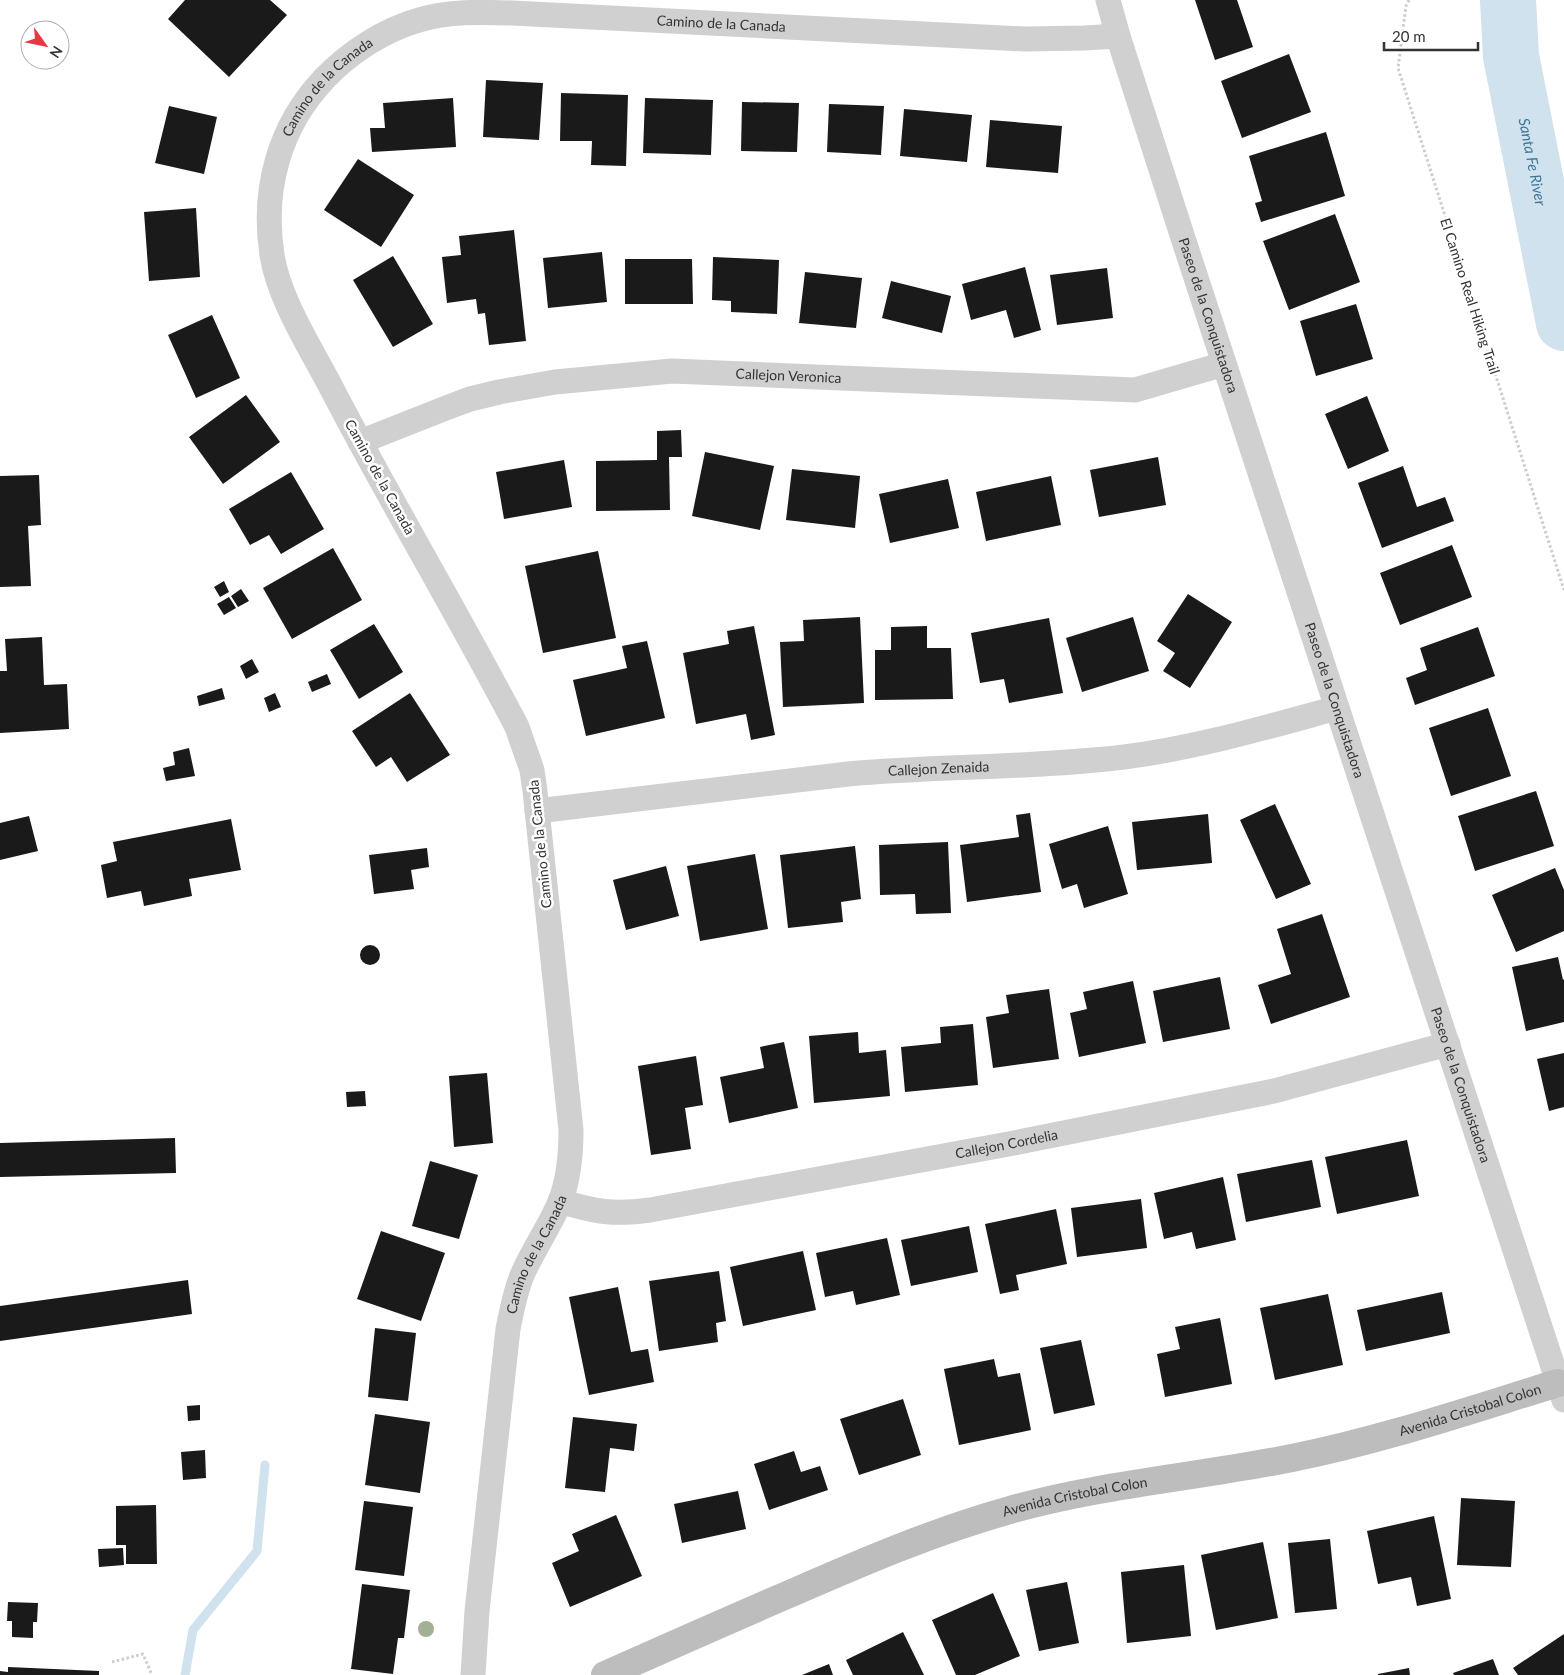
<svg xmlns="http://www.w3.org/2000/svg" width="1564" height="1675" font-family="Lato,sans-serif">
	<style>
		.lines { fill: none; stroke-linecap: round; stroke-linejoin: round }
		.stream { stroke: #cfe2ee; stroke-width: 9 }
		.river { stroke: #cfe2ee; stroke-width: 56 }
		.building { fill: #1a1a1a }
		.path { stroke: #cdcdcd; stroke-width: 3; stroke-dasharray: 2.5 2.5; stroke-linecap: butt }
		.street { stroke: #d0d0d0; stroke-width: 25 }
		.secondary { stroke: #bdbdbd; stroke-width: 28 }
		.tree { fill: #a2b095 }
		.labels { text-anchor: middle; stroke-width: 5; stroke-linejoin: round; paint-order: stroke }
		.street-label { font-size: 14px; fill: #333; stroke: #fff }
		.water-label { font-size: 15px; font-style: italic; fill: #3f7597; stroke: #fff }
	</style>
	<rect width="100%" height="100%" fill="#fff"/>
	<g class="lines">
		<!-- stream -->
		<path class="stream" d="M185,1675L193,1630L257,1551L265,1465"/>
		<!-- river -->
		<path class="river" id="s1" d="M1508,0L1511,56L1564,323"/>
	</g>
	<!-- building -->
	<path class="building" d="M185,0H270L287,15L229,77L168,19Z
		M1195,0H1237L1253,47L1215,60Z
		M1289,54L1311,112L1242,138L1221,81Z
		M486,80L543,83L539,140L483,137Z
		M561,93L628,95L626,166L591,165L592,141H560Z
		M453,98L456,147L372,152L370,128H385L383,103Z
		M645,98L713,100L711,155L643,153Z
		M742,102L799,103L797,152L741,151Z
		M829,104L884,106L881,155L827,152Z
		M169,106L217,117L204,174L155,163Z
		M904,109L972,115L967,162L900,156Z
		M990,120L1062,126L1058,173L986,167Z
		M1326,132L1345,196L1261,222L1255,203L1262,201L1249,156Z
		M358,159L414,195L381,247L324,210Z
		M196,208L200,277L149,281L144,212Z
		M1335,214L1360,282L1289,310L1263,241Z
		M514,230L526,341L489,345L485,313L478,314L476,299L447,303L442,257L461,255L459,236Z
		M602,252L607,302L548,308L543,258Z
		M393,256L433,324L393,347L353,280Z
		M713,257L779,260L777,314L731,312V301L712,300Z
		M625,259H692L693,304H625Z
		M1025,267L1041,330L1014,338L1006,310L971,320L962,284Z
		M1107,268L1113,318L1057,325L1050,275Z
		M805,272L862,278L856,328L799,323Z
		M891,281L951,296L942,333L882,318Z
		M1356,304L1373,359L1316,376L1300,321Z
		M212,315L240,378L196,398L168,335Z
		M246,395L280,442L223,484L189,437Z
		M1367,396L1389,451L1348,469L1325,414Z
		M681,430L682,457H669L670,510L596,511V461L657,460V431Z
		M705,452L774,466L760,530L692,516Z
		M1158,457L1166,505L1099,517L1090,470Z
		M564,460L572,507L504,519L496,472Z
		M1403,466L1417,507L1445,497L1454,521L1382,548L1358,483Z
		M792,469L860,476L855,528L786,520Z
		M291,472L324,529L281,554L269,535L250,545L229,509Z
		M39,475L41,525L28,526L31,586L0,587V476Z
		M1051,476L1061,525L986,541L976,492Z
		M948,479L959,528L890,543L879,494Z
		M1452,545L1472,597L1400,625L1380,573Z
		M333,548L362,600L292,639L263,588Z
		M598,551L616,638L543,653L525,566Z
		M224,581L229,592L220,597L214,587Z
		M241,589L249,601L238,607L231,596Z
		M1188,594L1232,622L1190,688L1163,671L1175,653L1157,641Z
		M229,597L236,608L224,615L217,604Z
		M860,617L864,703L783,707L780,642L804,641L803,620Z
		M1133,617L1149,671L1082,692L1066,638Z
		M1049,618L1063,693L1009,703L1004,679L980,683L971,633Z
		M374,624L403,672L359,699L330,650Z
		M754,626L775,735L751,740L746,714L696,724L683,653L729,644L727,631Z
		M927,626V648H951L953,699L875,700V650H891V627Z
		M1478,627L1495,676L1415,705L1406,678L1427,670L1420,648Z
		M42,637L44,685L67,684L69,729L0,733V671H7L5,639Z
		M647,641L665,718L586,736L573,680L627,668L622,646Z
		M252,659L259,672L246,679L240,666Z
		M327,674L331,684L312,692L308,682Z
		M222,688L225,699L199,706L197,696Z
		M275,693L281,707L269,712L264,698Z
		M410,693L450,755L407,782L391,757L376,767L352,731Z
		M1488,708L1511,776L1451,796L1429,728Z
		M189,748L195,776L166,781L163,768L175,765L173,752Z
		M1536,791L1554,846L1475,871L1458,816Z
		M1275,804L1311,884L1276,899L1240,820Z
		M1030,813L1041,892L967,902L960,845L1019,837L1016,815Z
		M1208,814L1212,863L1137,870L1132,822Z
		M29,816L38,851L0,860V823Z
		M231,819L241,870L189,879L192,896L144,906L141,891L107,898L101,865L117,861L113,842Z
		M1108,826L1128,894L1084,908L1077,884L1062,889L1049,844Z
		M948,842L951,913L916,914L915,894L880,895L879,845Z
		M855,846L861,899L841,902L843,922L788,928L780,855Z
		M427,848L429,867L411,870L414,889L374,894L369,855Z
		M755,854L768,929L700,941L687,866Z
		M666,866L679,916L626,930L613,880Z
		M1555,868L1564,890V931L1516,952L1492,895Z
		M1322,914L1350,997L1271,1024L1258,985L1291,974L1277,929Z
		M360 955a10 10 0 1 1 20 0a10 10 0 1 1-20 0Z
		M1558,957L1563,980L1564,979V1022L1526,1031L1512,967Z
		M1220,977L1230,1029L1163,1042L1153,991Z
		M1133,981L1146,1043L1079,1057L1070,1013L1087,1009L1083,992Z
		M1049,989L1059,1059L993,1068L986,1017L1009,1013L1006,995Z
		M973,1024L978,1085L905,1092L901,1047L941,1043L940,1027Z
		M858,1032L859,1053L886,1050L890,1096L814,1103L809,1036Z
		M784,1042L798,1108L729,1123L720,1077L764,1068L760,1047Z
		M1564,1053V1107L1549,1111L1537,1059Z
		M696,1056L703,1105L685,1108L691,1149L651,1155L638,1066Z
		M487,1073L493,1143L454,1147L449,1076Z
		M365,1091L366,1106L347,1107L346,1092Z
		M175,1138L176,1173L0,1177V1143Z
		M1407,1140L1419,1196L1337,1214L1325,1157Z
		M1312,1160L1321,1207L1246,1222L1237,1174Z
		M430,1161L478,1175L459,1239L412,1226Z
		M1223,1177L1236,1240L1196,1249L1192,1232L1164,1239L1154,1193Z
		M1141,1199L1147,1248L1077,1257L1071,1208Z
		M1056,1209L1067,1264L1016,1275L1019,1290L1000,1294L985,1224Z
		M969,1226L978,1272L911,1286L901,1240Z
		M381,1231L445,1253L421,1321L357,1299Z
		M887,1238L900,1295L856,1305L853,1291L825,1297L816,1253Z
		M803,1251L816,1310L743,1326L730,1267Z
		M719,1271L726,1321L716,1323L718,1342L659,1351L649,1281Z
		M188,1280L192,1314L0,1341V1306Z
		M618,1287L631,1352L648,1349L654,1382L589,1395L569,1297Z
		M1442,1292L1450,1333L1366,1351L1357,1310Z
		M1328,1294L1343,1365L1275,1380L1260,1308Z
		M1220,1318L1232,1384L1165,1397L1157,1354L1180,1349L1175,1327Z
		M375,1328L416,1333L408,1401L368,1397Z
		M1081,1340L1095,1405L1054,1414L1040,1348Z
		M994,1359L998,1377L1020,1373L1031,1430L959,1445L944,1369Z
		M903,1399L921,1455L859,1475L840,1419Z
		M200,1405V1420L188,1421L187,1406Z
		M375,1414L430,1422L420,1493L365,1485Z
		M573,1417L637,1424L634,1451L610,1448L605,1492L565,1488Z
		M205,1450L206,1478L183,1480L181,1452Z
		M794,1451L801,1472L820,1466L828,1490L769,1510L754,1464Z
		M738,1491L746,1529L682,1543L674,1504Z
		M1461,1498L1515,1501L1511,1567L1457,1565Z
		M364,1501L413,1507L404,1576L355,1570Z
		M156,1505L157,1564H126V1545H116V1506Z
		M616,1515L642,1576L570,1607L552,1563L579,1551L572,1534Z
		M1434,1516L1451,1599L1417,1606L1411,1577L1378,1584L1367,1531Z
		M1330,1539L1337,1609L1295,1613L1288,1543Z
		M1263,1542L1278,1618L1216,1630L1201,1555Z
		M123,1548L124,1565L99,1567L98,1549Z
		M1184,1565L1191,1636L1127,1643L1121,1572Z
		M1067,1582L1079,1643L1039,1651L1026,1590Z
		M362,1584L410,1590L404,1638H398L393,1674L351,1669Z
		M993,1593L1020,1656L975,1675H956L932,1620Z
		M8,1602L38,1603L37,1622H33V1638L12,1637V1621H7Z
		M903,1632L924,1675H853L846,1660Z
		M1564,1634V1675H1518L1513,1668Z
		M1493,1659L1499,1675H1454L1453,1673Z
		M829,1664L833,1675H802Z
		M8,1667L99,1671V1675H0V1671L8,1672Z
		M1409,1668L1410,1675H1378V1674Z"/>
	<g class="lines">
		<!-- path -->
		<path class="path" d="M1409,0L1406,6L1398,68L1564,590
			M112,1662L143,1654L152,1675"/>
		<!-- street -->
		<g class="street">
			<path id="s2" d="M1108,0L1118,36L1182,235L1564,1400"/>
			<path id="s3" d="M360,442L446,408L470,399L499,392L555,382L672,371L1135,390L1224,364"/>
			<path id="s4" d="M537,811L848,774C940,766 1032,768 1124,757C1196,748 1267,727 1337,708"/>
			<path id="s5" d="M560,1201C595,1212 614,1215 650,1210L1014,1143L1274,1091L1448,1044"/>
			<path id="s6" d="M473,1675L477,1611L508,1329C512,1310 515,1291 523,1273C534,1249 549,1227 560,1202C569,1179 571,1154 571,1130L535,791L532,770L517,727C458,614 392,504 333,391C312,350 279,300 272,255C262,189 279,126 325,78C350,52 384,30 419,20C449,11 481,12 512,13L1025,39L1084,38L1118,36"/>
		</g>
		<!-- secondary -->
		<path class="secondary" id="s7" d="M605,1675C668,1647 731,1619 794,1592C865,1561 935,1531 1010,1510C1102,1484 1198,1477 1292,1458C1382,1440 1470,1410 1558,1383"/>
	</g>
	<!-- trees -->
	<circle class="tree" cx="426" cy="1629" r="8"/>
	<g class="labels">
		<!-- street labels -->
		<g class="street-label">
			<text dy="5" stroke="none"><textPath href="#s6" startOffset="2106">Camino de la Canada</textPath></text>
			<text dy="5" stroke="none"><textPath href="#s6" startOffset="1686">Camino de la Canada</textPath></text>
			<text transform="translate(1470 296) rotate(72)" y="5">El Camino Real Hiking Trail</text>
			<text dy="5" stroke="none"><textPath href="#s2" startOffset="331">Paseo de la Conquistadora</textPath></text>
			<text dy="5" stroke="none"><textPath href="#s3" startOffset="439">Callejon Veronica</textPath></text>
			<text transform="translate(380 477) rotate(61)" y="5">Camino de la Canada</text>
			<text dy="5" stroke="none"><textPath href="#s2" startOffset="736">Paseo de la Conquistadora</textPath></text>
			<text dy="5" stroke="none"><textPath href="#s4" startOffset="404">Callejon Zenaida</textPath></text>
			<text transform="translate(540 844) rotate(-96)" y="5">Camino de la Canada</text>
			<text dy="5" stroke="none"><textPath href="#s2" startOffset="1141">Paseo de la Conquistadora</textPath></text>
			<text dy="5" stroke="none"><textPath href="#s5" startOffset="454">Callejon Cordelia</textPath></text>
			<text dy="5" stroke="none"><textPath href="#s6" startOffset="428">Camino de la Canada</textPath></text>
			<text dy="5" stroke="none"><textPath href="#s7" startOffset="909">Avenida Cristobal Colon</textPath></text>
			<text dy="5" stroke="none"><textPath href="#s7" startOffset="504">Avenida Cristobal Colon</textPath></text>
		</g>
		<!-- water labels -->
		<g class="water-label">
			<text dy="5" stroke="none"><textPath href="#s1" startOffset="164">Santa Fe River</textPath></text>
		</g>
	</g>
	<!-- north arrow -->
	<g transform="translate(45 45) rotate(123)"><circle r="24" fill="#ffffff" stroke="#adadad"/>
	<path d="M0-4L9 19L0 12L-9 19Z" fill="#e63946"/>
	<text y="-8" font-size="14" font-weight="bold" text-anchor="middle" fill="#333333">N</text>
	</g>
	<!-- scale -->
	<path d="M1384 42v8h94v-8" fill="none" stroke="#333333" stroke-width="2.5"/>
	<text x="1392" y="42" font-size="15" fill="#333333" stroke="#ffffff" stroke-width="4" paint-order="stroke">20 m</text>
</svg>
